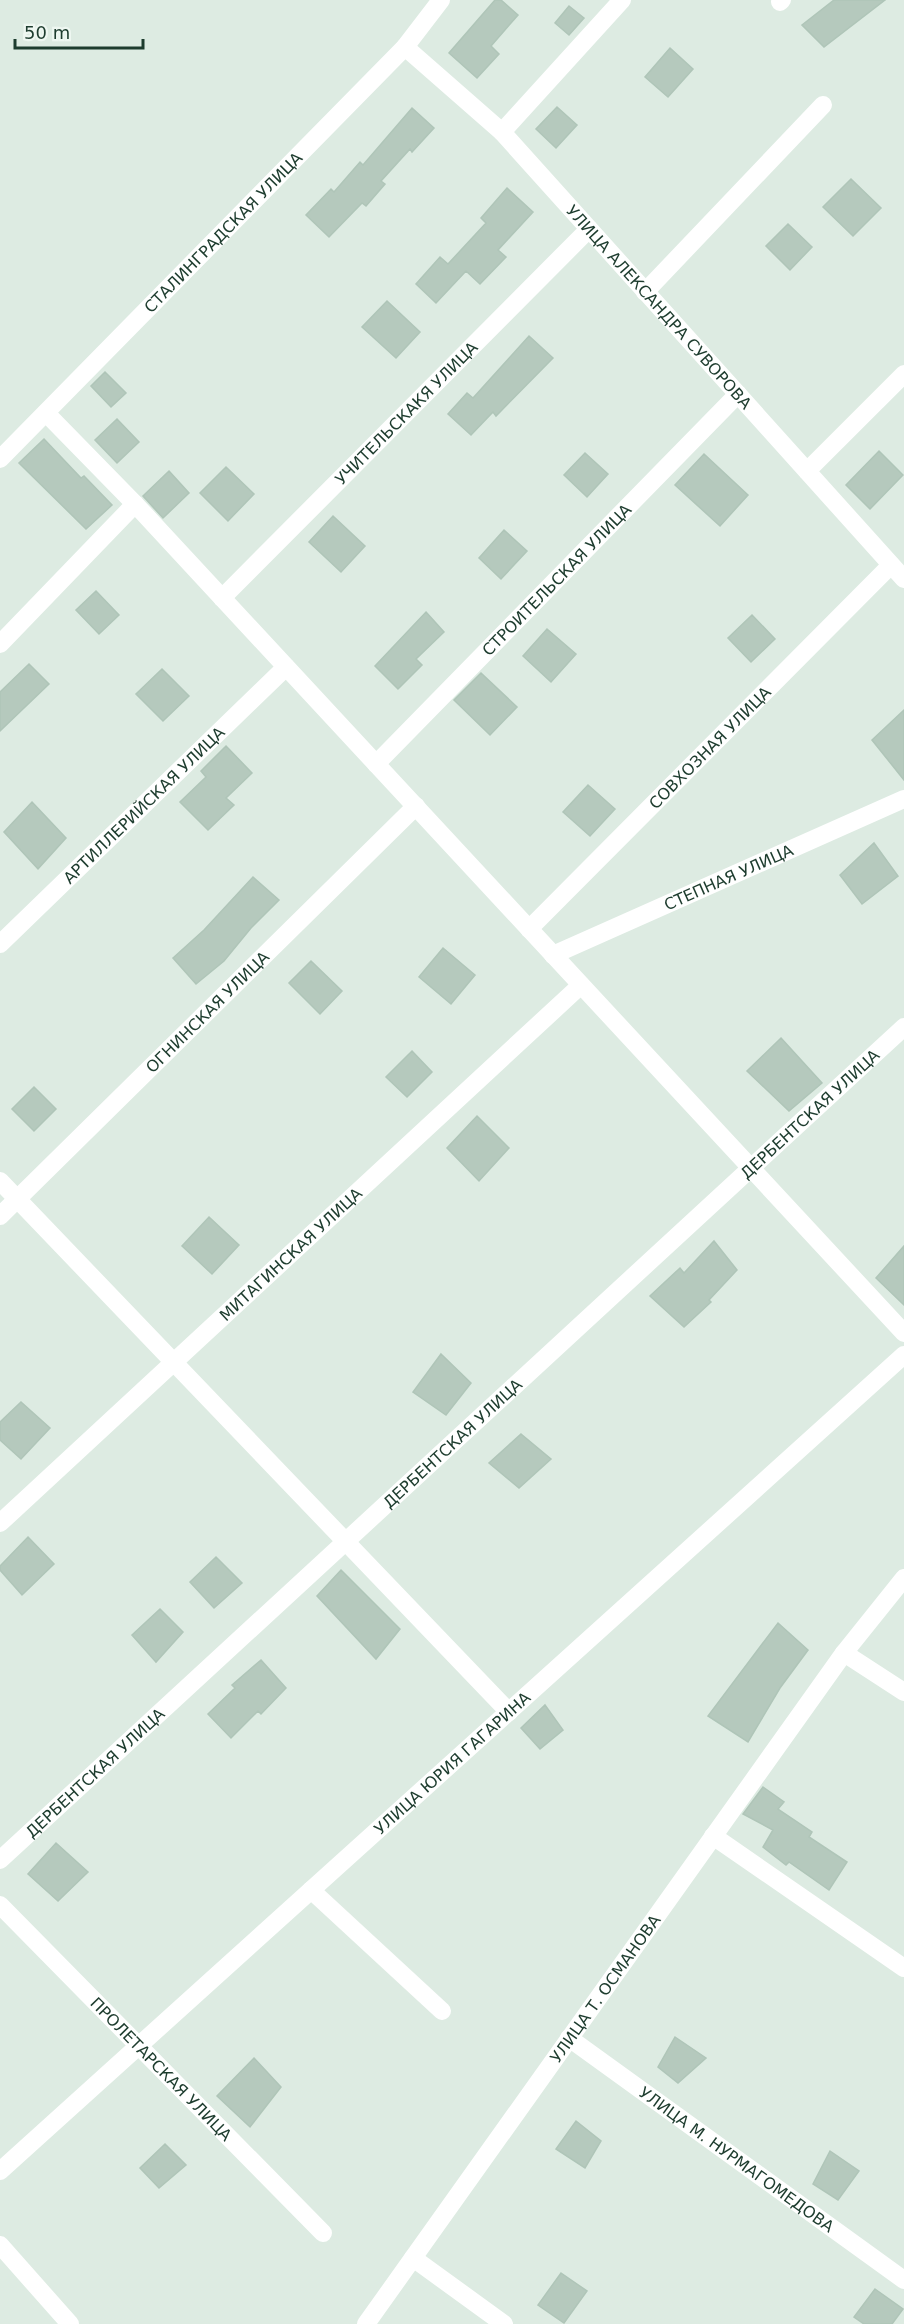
<svg xmlns="http://www.w3.org/2000/svg" width="904" height="2324" font-family="'DejaVu Sans',sans-serif">
	<style>
		.building { fill: #b5c9bd; stroke: #afc5b8; stroke-width: 1.5 }
		.lines { fill: none; stroke-linecap: round; stroke-linejoin: round }
		.minor { stroke: #fff; stroke-width: 18 }
		.labels { text-anchor: middle; stroke-width: 4.5; stroke-linejoin: round; paint-order: stroke }
		.street-label { font-size: 16px; fill: #1d3c2e; stroke: #eef7f1 }
	</style>
	<rect width="100%" height="100%" fill="#ddebe2"/>
	<!-- building -->
	<path class="building" d="M495,0H501L518,15L491,46L499,54L477,78L449,53Z
		M834,0H885L824,47L802,25Z
		M569,6L584,18L569,35L555,23Z
		M670,48L693,69L668,97L645,77Z
		M557,107L577,125L556,148L536,129Z
		M412,108L434,128L412,152L410,149L381,181L385,184L366,206L362,203L329,237L306,215L331,189L334,192L360,162L363,165Z
		M851,179L881,208L853,236L823,207Z
		M507,188L533,212L498,250L506,257L480,284L466,271L436,303L416,284L440,257L448,264L486,223L481,218Z
		M788,224L812,247L790,270L766,246Z
		M387,301L420,332L396,358L362,327Z
		M529,336L553,358L496,416L493,412L471,435L448,414L467,393L473,398Z
		M105,372L126,393L111,407L91,386Z
		M117,419L139,442L117,463L95,440Z
		M44,439L81,478L84,476L112,505L86,529L19,463Z
		M879,451L903,475L870,509L846,485Z
		M585,453L608,474L587,497L564,475Z
		M704,454L748,495L720,526L675,485Z
		M226,467L254,494L228,521L200,493Z
		M169,471L189,493L163,518L143,496Z
		M333,516L365,546L341,572L309,542Z
		M504,530L527,551L501,579L479,558Z
		M96,591L119,615L99,634L76,610Z
		M426,612L444,632L416,659L422,665L398,689L375,666Z
		M752,615L775,639L751,662L728,638Z
		M547,629L576,654L551,682L523,656Z
		M29,664L49,684L0,731V692Z
		M162,669L189,696L163,721L136,694Z
		M481,673L517,707L490,735L454,700Z
		M904,710V780L872,740Z
		M226,746L252,773L226,798L234,805L208,830L180,802L206,777L201,771Z
		M588,785L615,809L590,836L563,812Z
		M32,802L66,838L38,869L4,832Z
		M874,843L898,876L862,904L840,875Z
		M253,877L279,900L251,928L224,961L196,984L173,958L204,930Z
		M443,948L475,975L451,1004L419,977Z
		M311,961L342,991L320,1014L289,983Z
		M781,1038L822,1083L789,1111L747,1071Z
		M412,1051L432,1072L407,1097L386,1077Z
		M34,1087L56,1109L34,1131L12,1109Z
		M477,1116L509,1148L479,1181L447,1148Z
		M209,1217L239,1245L212,1274L182,1246Z
		M714,1241L737,1270L709,1300L711,1302L684,1327L650,1296L680,1268L684,1273Z
		M904,1246V1305L876,1278Z
		M441,1354L471,1383L446,1415L413,1392Z
		M21,1402L50,1428L21,1459L0,1440V1422Z
		M521,1434L551,1459L519,1488L489,1463Z
		M28,1537L54,1564L22,1595L0,1570V1566Z
		M216,1557L242,1583L214,1608L190,1582Z
		M341,1570L400,1629L376,1659L317,1596Z
		M160,1609L183,1632L156,1662L132,1635Z
		M778,1623L808,1650L780,1688L748,1742L708,1716Z
		M261,1660L286,1688L261,1714L258,1711L231,1738L208,1714L235,1688L232,1685Z
		M545,1705L563,1730L540,1749L521,1728Z
		M763,1787L784,1802L778,1809L812,1832L809,1837L847,1862L829,1890L789,1862L786,1865L763,1847L773,1830L743,1814Z
		M56,1843L88,1872L58,1901L28,1874Z
		M675,2037L706,2058L678,2083L658,2067Z
		M254,2058L281,2087L250,2127L217,2096Z
		M576,2121L601,2141L585,2168L556,2149Z
		M165,2144L186,2165L159,2188L140,2168Z
		M830,2151L859,2171L838,2200L813,2184Z
		M561,2273L587,2291L564,2323L538,2305Z
		M875,2289L903,2309L892,2324H864L854,2317Z"/>
	<g class="lines">
		<!-- minor -->
		<g class="minor">
			<path d="M780,2L782,0"/>
			<path id="s1" d="M405,47L502,132L904,579"/>
			<path d="M502,132L622,0"/>
			<path d="M645,292L823,105"/>
			<path d="M46,413L135,504L904,1333"/>
			<path id="s2" d="M0,459L405,47L441,0"/>
			<path d="M807,471L904,374"/>
			<path id="s3" d="M222,598L589,229"/>
			<path d="M0,644L135,504"/>
			<path id="s4" d="M376,764L738,394"/>
			<path id="s5" d="M529,929L891,565"/>
			<path id="s6" d="M0,944L286,667"/>
			<path id="s7" d="M553,955L904,799"/>
			<path d="M0,1181L509,1712"/>
			<path id="s8" d="M0,1216L416,806"/>
			<path id="s9" d="M0,1523L581,985"/>
			<path d="M844,1653L904,1692"/>
			<path d="M713,1836L904,1968"/>
			<path id="s10" d="M0,1860L904,1027"/>
			<path d="M311,1890L442,2011"/>
			<path id="s11" d="M0,1905L323,2233"/>
			<path id="s12" d="M569,2038L904,2280"/>
			<path id="s13" d="M0,2171L904,1355"/>
			<path d="M0,2245L70,2324"/>
			<path d="M413,2258L504,2324"/>
			<path id="s14" d="M366,2324L844,1653L904,1578"/>
		</g>
	</g>
	<g class="labels">
		<!-- street labels -->
		<g class="street-label">
			<text dy="6" stroke="none"><textPath href="#s2" startOffset="318">СТАЛИНГРАДСКАЯ УЛИЦА</textPath></text>
			<text dy="6" stroke="none"><textPath href="#s1" startOffset="364">УЛИЦА АЛЕКСАНДРА СУВОРОВА</textPath></text>
			<text dy="6" stroke="none"><textPath href="#s3" startOffset="261">УЧИТЕЛЬСКАКЯ УЛИЦА</textPath></text>
			<text dy="6" stroke="none"><textPath href="#s4" startOffset="258">СТРОИТЕЛЬСКАЯ УЛИЦА</textPath></text>
			<text dy="6" stroke="none"><textPath href="#s5" startOffset="256">СОВХОЗНАЯ УЛИЦА</textPath></text>
			<text dy="6" stroke="none"><textPath href="#s6" startOffset="200">АРТИЛЛЕРИЙСКАЯ УЛИЦА</textPath></text>
			<text dy="6" stroke="none"><textPath href="#s7" startOffset="192">СТЕПНАЯ УЛИЦА</textPath></text>
			<text dy="6" stroke="none"><textPath href="#s8" startOffset="291">ОГНИНСКАЯ УЛИЦА</textPath></text>
			<text dy="6" stroke="none"><textPath href="#s10" startOffset="1101">ДЕРБЕНТСКАЯ УЛИЦА</textPath></text>
			<text dy="6" stroke="none"><textPath href="#s9" startOffset="396">МИТАГИНСКАЯ УЛИЦА</textPath></text>
			<text dy="6" stroke="none"><textPath href="#s10" startOffset="615">ДЕРБЕНТСКАЯ УЛИЦА</textPath></text>
			<text dy="6" stroke="none"><textPath href="#s13" startOffset="609">УЛИЦА ЮРИЯ ГАГАРИНА</textPath></text>
			<text dy="6" stroke="none"><textPath href="#s10" startOffset="129">ДЕРБЕНТСКАЯ УЛИЦА</textPath></text>
			<text dy="6" stroke="none"><textPath href="#s14" startOffset="412">УЛИЦА Т. ОСМАНОВА</textPath></text>
			<text dy="6" stroke="none"><textPath href="#s11" startOffset="230">ПРОЛЕТАРСКАЯ УЛИЦА</textPath></text>
			<text dy="6" stroke="none"><textPath href="#s12" startOffset="207">УЛИЦА М. НУРМАГОМЕДОВА</textPath></text>
		</g>
	</g>
	<!-- scale -->
	<path d="M15 39v9h128v-9" fill="none" stroke="#1d3c2e" stroke-width="3"/>
	<text x="24" y="39" font-size="18" fill="#1d3c2e" stroke="#eef7f1" stroke-width="4.5" paint-order="stroke">50 m</text>
</svg>
